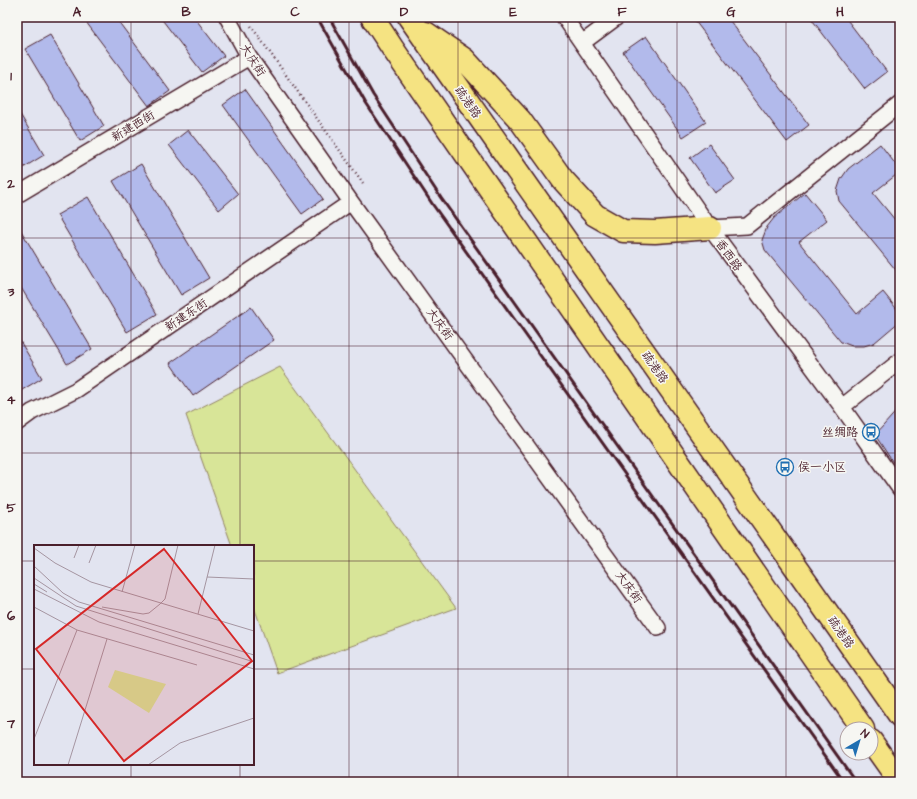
<svg xmlns="http://www.w3.org/2000/svg" width="917" height="799" font-family="'Architects Daughter','LXGW WenKai TC',sans-serif">
	<style>
		.green { fill: #d8e598; stroke: #918262 }
		.building { fill: #b2baeb; stroke: #4a1f2b }
		.lines { fill: none; stroke-linecap: round; stroke-linejoin: round }
		.minor-casing { stroke: #4a1f2b; stroke-width: 18 }
		.trunk-casing { stroke: #4a1f2b; stroke-width: 25 }
		.path { stroke: #4a1f2b; stroke-width: 2.5; stroke-dasharray: 1 3; stroke-linecap: butt }
		.minor { stroke: #f6f6f2; stroke-width: 15 }
		.trunk { stroke: #f5e382; stroke-width: 22 }
		.rail { stroke: #4a1f2b; stroke-width: 3 }
		.grid { fill: none; stroke: #4a1f2b; stroke-width: 1; stroke-opacity: 0.55 }
		.labels { text-anchor: middle; stroke-width: 3; stroke-linejoin: round; paint-order: stroke }
		.street-label { font-size: 12px; fill: #4a1f2b; stroke: #f6f6f2 }
		.poi-label { font-size: 12px; fill: #4a1f2b; stroke: #f6f6f2; text-anchor: end }
		.inset-road { fill: none; stroke: #a595a1; stroke-width: 1 }
		.view { fill: #d62828; fill-opacity: 0.15; stroke: #d62828; stroke-width: 2 }
		.inset-edge { fill: none; stroke: #4a1f2b; stroke-width: 2 }
		.neatline { fill: none; stroke: #4a1f2b; stroke-width: 1.5 }
		.grid-label { font-size: 13px; text-anchor: middle; font-weight: bold; fill: #4a1f2b }
	</style>
	<rect width="100%" height="100%" fill="#e2e4f0"/>
	<filter id="ink" filterUnits="userSpaceOnUse"><feTurbulence type="fractalNoise" baseFrequency=".025" numOctaves="2"/><feDisplacementMap in="SourceGraphic" scale="8" xChannelSelector="R" yChannelSelector="G"/><feConvolveMatrix kernelMatrix="1 2 1 2 8 2 1 2 1" color-interpolation-filters="sRGB"/></filter>
	<g filter="url(#ink)">
		<!-- green -->
		<path class="green" d="M280,367L456,608L277,673L253,604V546H232L186,415Z"/>
		<!-- building -->
		<path class="building" d="M85,17H115L170,91L149,106L83,18Z
			M160,17H194L224,56L202,72Z
			M692,17H727L809,125L787,142Z
			M810,17H845L887,72L865,89Z
			M50,35L104,126L80,141L25,49Z
			M646,36L706,122L683,137L623,52Z
			M245,89L323,199L302,214L223,105Z
			M17,109L44,155L18,171L17,170Z
			M188,130L238,194L219,210L169,145Z
			M709,144L735,180L715,193L690,158Z
			M880,144L900,170V172L873,193L900,226V275L839,201L837,191L841,179L848,169Z
			M141,164L209,278L181,295L113,181Z
			M805,193L827,220L799,242L857,314L883,292L900,313V321L874,343L864,346H852L841,342L765,250L762,240L767,227L774,218Z
			M88,197L157,314L127,332L57,215Z
			M20,229L92,349L67,364L17,281V231Z
			M251,307L274,340L193,396L170,363Z
			M17,336L42,378L17,393Z
			M900,407V473L875,435Z"/>
		<g class="lines">
			<!-- minor casing -->
			<g class="minor-casing">
				<path id="minor" d="M227,17L249,57L351,202L658,628
					M564,17L710,228L842,407L900,489
					M582,43L617,17
					M17,195L249,57
					M710,228L747,226L900,104
					M842,407L900,361
					M17,423L32,412L76,390L351,202"/>
			</g>
			<!-- trunk casing -->
			<g class="trunk-casing">
				<path id="trunk" d="M372,17L393,49L863,729
					M409,17L900,716
					M426,33L464,59L520,120L563,180L595,215L623,231L655,232L710,228
					M871,741L900,782"/>
			</g>
			<!-- path -->
			<path class="path" d="M251,26L363,183"/>
			<!-- minor -->
			<use href="#minor" class="minor"/>
			<!-- trunk -->
			<use href="#trunk" class="trunk"/>
			<!-- rail -->
			<path class="rail" d="M317,17L365,102L433,205L844,782
				M329,17L373,95L441,198L856,782"/>
		</g>
	</g>
	<!-- grid -->
	<path class="grid" d="M131,17V546M240,17V546M349,17V782M458,17V782M568,17V782M677,17V782M786,17V782M17,130H900M17,238H900M17,346H900M17,453H900M17,561H35M253,561H900M17,669H35M253,669H900M131,764V782M240,764V782"/>
	<!-- icons -->
	<defs>
		<g id="bus-ring" transform="scale(0.9)"><circle r="9.5" fill="#f6f6f2" stroke="#1f6fb2" stroke-width="1.5"/><path d="M-5-6H5V4H4V6H2V4H-2V6H-4V4H-5ZM-3.5-4V0h7V-4ZM-3.5 1.2v1.5H-2V1.2ZM2 1.2v1.5H3.5V1.2Z" fill="#1f6fb2"/></g>
	</defs>
	<g fill-rule="evenodd">
		<use href="#bus-ring" x="871" y="432"/>
		<use href="#bus-ring" x="785" y="467"/>
	</g>
	<g class="labels">
		<!-- street labels -->
		<g class="street-label">
			<text transform="translate(253 60) rotate(57)" y="4">大庆街</text>
			<text transform="translate(468 102) rotate(55)" y="4">疏港路</text>
			<text transform="translate(133 126) rotate(-31)" y="4">新建西街</text>
			<text transform="translate(729 255) rotate(54)" y="4">香西路</text>
			<text transform="translate(186 315) rotate(-34)" y="4">新建东街</text>
			<text transform="translate(440 324) rotate(54)" y="4">大庆街</text>
			<text transform="translate(655 367) rotate(55)" y="4">疏港路</text>
			<text transform="translate(629 587) rotate(54)" y="4">大庆街</text>
			<text transform="translate(841 632) rotate(55)" y="4">疏港路</text>
		</g>
		<!-- poi labels -->
		<g class="poi-label">
			<text x="858" y="436">丝绸路</text>
			<text x="798" y="471" text-anchor="start">侯一小区</text>
		</g>
	</g>
	<!-- overview -->
	<g transform="translate(34 545)">
		<rect width="220" height="220" fill="#e2e4f0"/>
		<path d="M81,125L132,139L115,168L74,142Z" fill="#d8e598"/>
		<path class="inset-road" d="M0,3L21,18L57,37L220,86M40,13L45,0M55,18L62,0M0,21L29,48L45,57L220,110M173,32L220,34M0,33L42,61L220,117M0,39L13,47M0,44L65,77L220,124M88,47L101,0M126,59L131,54L144,0M0,62L43,85L163,120M68,62L109,69L115,68L126,59M164,69L181,0M0,194L43,85M34,220L73,94M114,220L146,198L220,173"/>
		<path class="view" d="M130,4L218,116L90,216L2,104Z"/>
		<rect width="220" height="220" class="inset-edge"/>
	</g>
	<!-- margin -->
	<rect width="917" height="799" fill="none" stroke="#f6f6f2" stroke-width="44"/>
	<!-- north arrow -->
	<g transform="translate(859 741) rotate(38)"><circle r="19" fill="#f6f6f2" stroke="#b1a0a2"/>
	<path d="M0-3L7 15L0 10L-7 15Z" fill="#1f6fb2"/>
	<text y="-6" font-size="11" font-weight="bold" text-anchor="middle" fill="#4a1f2b">N</text>
	</g>
	<rect x="22" y="22" width="873" height="755" class="neatline"/>
	<g class="grid-label">
		<text x="77" y="16">A</text>
		<text x="186" y="16">B</text>
		<text x="295" y="16">C</text>
		<text x="404" y="16">D</text>
		<text x="513" y="16">E</text>
		<text x="622" y="16">F</text>
		<text x="731" y="16">G</text>
		<text x="840" y="16">H</text>
		<text x="11" y="80">1</text>
		<text x="11" y="188">2</text>
		<text x="11" y="296">3</text>
		<text x="11" y="404">4</text>
		<text x="11" y="512">5</text>
		<text x="11" y="620">6</text>
		<text x="11" y="728">7</text>
	</g>
</svg>
